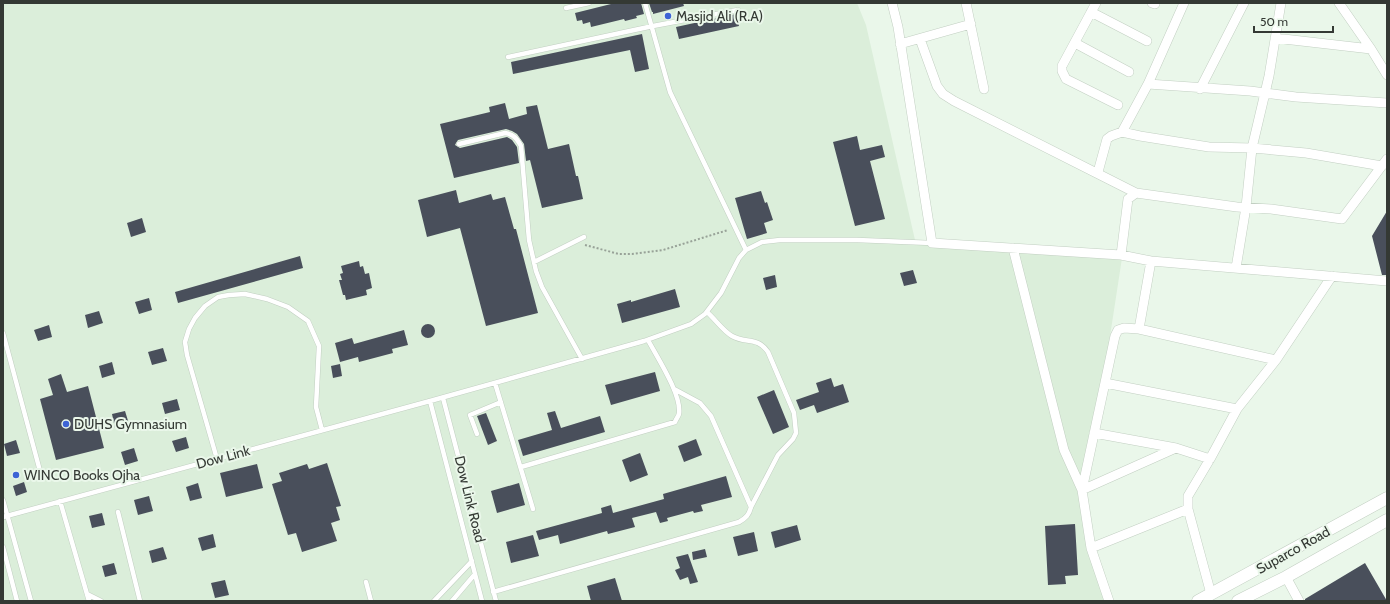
<svg xmlns="http://www.w3.org/2000/svg" width="1390" height="604" font-family="Cabin,sans-serif">
	<style>
		.built { fill: #dbeeda }
		.building { fill: #494f5b }
		.lines { fill: none; stroke-linecap: round; stroke-linejoin: round }
		.service-casing { stroke: #c2cfc2; stroke-width: 5.5 }
		.minor-casing { stroke: #c2cfc2; stroke-width: 10 }
		.secondary-casing { stroke: #c2cfc2; stroke-width: 13 }
		.path { stroke: #98a298; stroke-width: 2; stroke-dasharray: 2 2; stroke-linecap: butt }
		.service { stroke: #fff; stroke-width: 4.5 }
		.minor { stroke: #fff; stroke-width: 9 }
		.secondary { stroke: #fff; stroke-width: 12 }
		.poi-dot { fill: #3d64d5; stroke: #eaf7ea; stroke-width: 1.5 }
		.labels { text-anchor: middle; stroke-width: 4; stroke-linejoin: round; paint-order: stroke }
		.poi-label { font-size: 14px; fill: #343934; stroke: #eaf7ea; text-anchor: start }
		.street-label { font-size: 14px; fill: #343934; stroke: #eaf7ea }
	</style>
	<rect width="100%" height="100%" fill="#eaf7ea"/>
	<!-- built -->
	<path class="built" d="M3,3H857L866,25L915,240L1122,258L1095,434L1084,488L1090,549L1107,601H3Z"/>
	<!-- building -->
	<path class="building" d="M615,3H641L644,14L636,16L637,18L625,21L624,19L591,27L590,22L583,24L582,20L577,21L575,13Z
		M649,3H683L684,6L653,14V12H652Z
		M736,14L739,26L679,39L676,27Z
		M642,34L649,69L635,72L630,50L513,74L511,62Z
		M505,103L509,119L527,114L526,107L537,105L548,149L569,144L576,176H578L583,199L542,208L530,160L526,161L524,144L517,134L512,131L506,129L458,140L456,143L455,145L460,148L507,137L512,140L517,147L519,163L454,178L440,124L490,112L489,107Z
		M857,136L860,150L882,145L885,157L870,161L885,219L855,226L833,142Z
		M456,190L459,203L491,194L493,200L505,197L514,229H516L538,313L486,326L460,228L427,237L418,200Z
		M761,191L765,203L767,202L773,220L764,223L767,233L747,239L735,198Z
		M1387,211V275H1382L1372,236Z
		M142,218L146,232L131,237L127,223Z
		M300,256L303,268L178,303L175,292Z
		M359,261L360,267L363,266L365,274L369,273L372,288L366,290L367,295L346,300L345,295H343L339,280H342L340,274L343,273L341,266Z
		M913,270L917,283L904,286L900,273Z
		M775,275L777,287L766,290L763,278Z
		M675,289L680,307L622,323L617,304L631,300V302Z
		M149,298L152,310L139,314L135,302Z
		M99,311L103,323L88,328L85,315Z
		M421 331a7 7 0 1 1 14 0a7 7 0 1 1-14 0Z
		M49,325L52,337L38,341L34,330Z
		M404,330L408,345L392,349L393,353L359,362L358,357L340,362L335,343L352,338L354,344Z
		M163,348L167,361L152,365L148,352Z
		M112,362L115,374L102,378L99,366Z
		M340,364L342,376L333,378L331,366Z
		M655,372L660,391L611,405L605,385Z
		M61,374L67,392L88,386L104,448L56,460L40,399L53,395L48,379Z
		M831,378L834,387L843,384L849,402L817,413L814,405L800,410L796,400L819,392L816,383Z
		M774,390L789,427L773,434L757,397Z
		M177,399L180,410L165,414L162,403Z
		M125,411L129,424L115,428L112,414Z
		M555,411L561,428L600,416L605,432L523,456L518,440L552,430L547,413Z
		M486,413L497,441L488,445L477,416Z
		M186,437L189,448L176,452L172,441Z
		M696,439L702,455L684,462L678,446Z
		M16,440L20,453L7,456L4,444Z
		M134,448L138,461L125,465L121,452Z
		M640,453L648,475L630,482L622,460Z
		M327,463L341,506L336,507L340,520L331,523L337,541L302,552L296,533L288,535L272,484L282,481L279,473L307,464L309,469Z
		M257,464L263,488L226,497L220,473Z
		M726,476L732,497L701,505L703,511L694,513L693,511L667,518L668,521L660,523L656,512L632,518L635,527L608,534L607,531L560,544L558,535L539,540L536,531L602,513L601,508L611,505L613,513L664,499L663,494Z
		M24,482L27,492L16,496L13,486Z
		M198,483L202,498L190,501L186,487Z
		M519,483L525,505L497,513L491,491Z
		M149,496L153,511L138,515L134,500Z
		M102,513L105,525L92,528L89,516Z
		M1075,524L1078,575L1065,576L1066,584L1048,585L1045,526Z
		M797,525L801,540L775,548L771,532Z
		M754,532L758,551L738,556L733,537Z
		M213,534L216,547L202,551L198,538Z
		M533,535L539,556L511,563L506,542Z
		M163,547L167,559L152,563L149,551Z
		M705,549L707,557L693,560L692,552Z
		M688,554L698,582L690,584L688,577L680,580L675,570L680,568L676,557Z
		M114,563L117,574L105,577L102,566Z
		M1365,563L1387,601H1305V599Z
		M615,578L622,601H591L587,586Z
		M225,580L229,595L215,598L211,583Z"/>
	<g class="lines">
		<!-- service casing -->
		<g class="service-casing">
			<path id="service" d="M645,3L670,92L746,250
				M566,8L589,3
				M508,57L653,26L738,10
				M459,144L505,133C514,134 517,139 521,146L529,240L536,271L542,287L582,359
				M534,262L584,237
				M707,312C715,319 723,331 732,336C746,344 757,336 768,352L794,413L796,433L793,439L778,455L751,507
				M3,333L40,471
				M495,383L533,509
				M443,398L496,601
				M430,401L482,601
				M477,434L470,415L501,402
				M217,459L187,355L185,342L189,329L195,318L205,306L218,297L229,295L245,294L267,299L288,307L308,321L319,346L316,407L322,430
				M521,467L675,422C676,419 678,417 679,414C682,395 657,357 648,340
				M3,500L31,601
				M60,501L89,601
				M118,512L140,601
				M3,517L430,401L644,341L691,324L705,314L721,293L739,258L746,250L762,242L780,240H857L932,243
				M3,547L17,601
				M366,582L371,601
				M493,592L739,522C746,518 749,515 751,507L711,416L700,403L674,389
				M87,594L101,601
				M434,601L472,561
				M452,601L475,574"/>
		</g>
		<!-- minor casing -->
		<g class="minor-casing">
			<path id="minor" d="M892,3L898,27L932,243L1121,255L1151,261L1387,281
				M966,3L984,89
				M1096,3L1062,66V71L1066,79L1118,105
				M1152,3L1155,4
				M1339,3L1371,49L1387,75
				M1091,12L1147,41
				M1275,38L1371,49
				M920,39L937,86L943,94L954,101L1136,193L1237,207L1271,209L1342,219L1387,159
				M1075,43L1129,72
				M900,44L971,24
				M1148,84L1250,91L1296,97L1387,103
				M1200,89L1244,3
				M1122,132L1148,84L1184,3
				M1098,172L1107,139L1111,136L1122,132L1140,136L1209,147L1252,148L1306,153L1382,166
				M1013,248L1064,450L1082,490L1176,448
				M1121,255L1128,199L1136,193
				M1151,261L1139,329L1276,360
				M1236,268L1246,207L1252,148L1269,76L1281,3
				M1105,383L1237,409
				M1094,433L1176,448L1210,459
				M1091,548L1188,509
				M1286,577L1299,601
				M1211,594L1188,509V496L1210,459L1237,409L1276,360L1332,276
				M1109,601L1091,548L1082,490L1115,336L1118,330L1124,328L1139,329"/>
		</g>
		<!-- secondary casing -->
		<g class="secondary-casing">
			<path id="secondary" d="M1198,601L1387,498
				M1238,601L1286,577L1387,520"/>
		</g>
		<!-- path -->
		<path class="path" d="M585,245L619,254H632L663,250L728,230"/>
		<!-- service -->
		<use href="#service" class="service"/>
		<!-- minor -->
		<use href="#minor" class="minor"/>
		<!-- secondary -->
		<use href="#secondary" class="secondary"/>
	</g>
	<!-- markers -->
	<g class="poi-dot">
		<circle cx="668" cy="16" r="4"/>
		<circle cx="66" cy="424" r="4"/>
		<circle cx="16" cy="475" r="4"/>
	</g>
	<g class="labels">
		<!-- poi labels -->
		<g class="poi-label">
			<text x="676" y="21">Masjid Ali (R.A)</text>
			<text x="74" y="429">DUHS Gymnasium</text>
			<text x="24" y="480">WINCO Books Ojha</text>
		</g>
		<!-- street labels -->
		<g class="street-label">
			<text transform="translate(223 457) rotate(-15)" y="5">Dow Link</text>
			<text transform="translate(470 499) rotate(76)" y="5">Dow Link Road</text>
			<text transform="translate(1293 550) rotate(-29)" y="5">Suparco Road</text>
		</g>
	</g>
	<!-- border -->
	<rect width="1390" height="604" fill="none" stroke="#343934" stroke-width="8"/>
	<!-- scale -->
	<path d="M1254 26v6h79v-6" fill="none" stroke="#343934" stroke-width="2"/>
	<text x="1260" y="26" font-size="12" fill="#343934" stroke="#eaf7ea" stroke-width="3" paint-order="stroke">50 m</text>
</svg>
